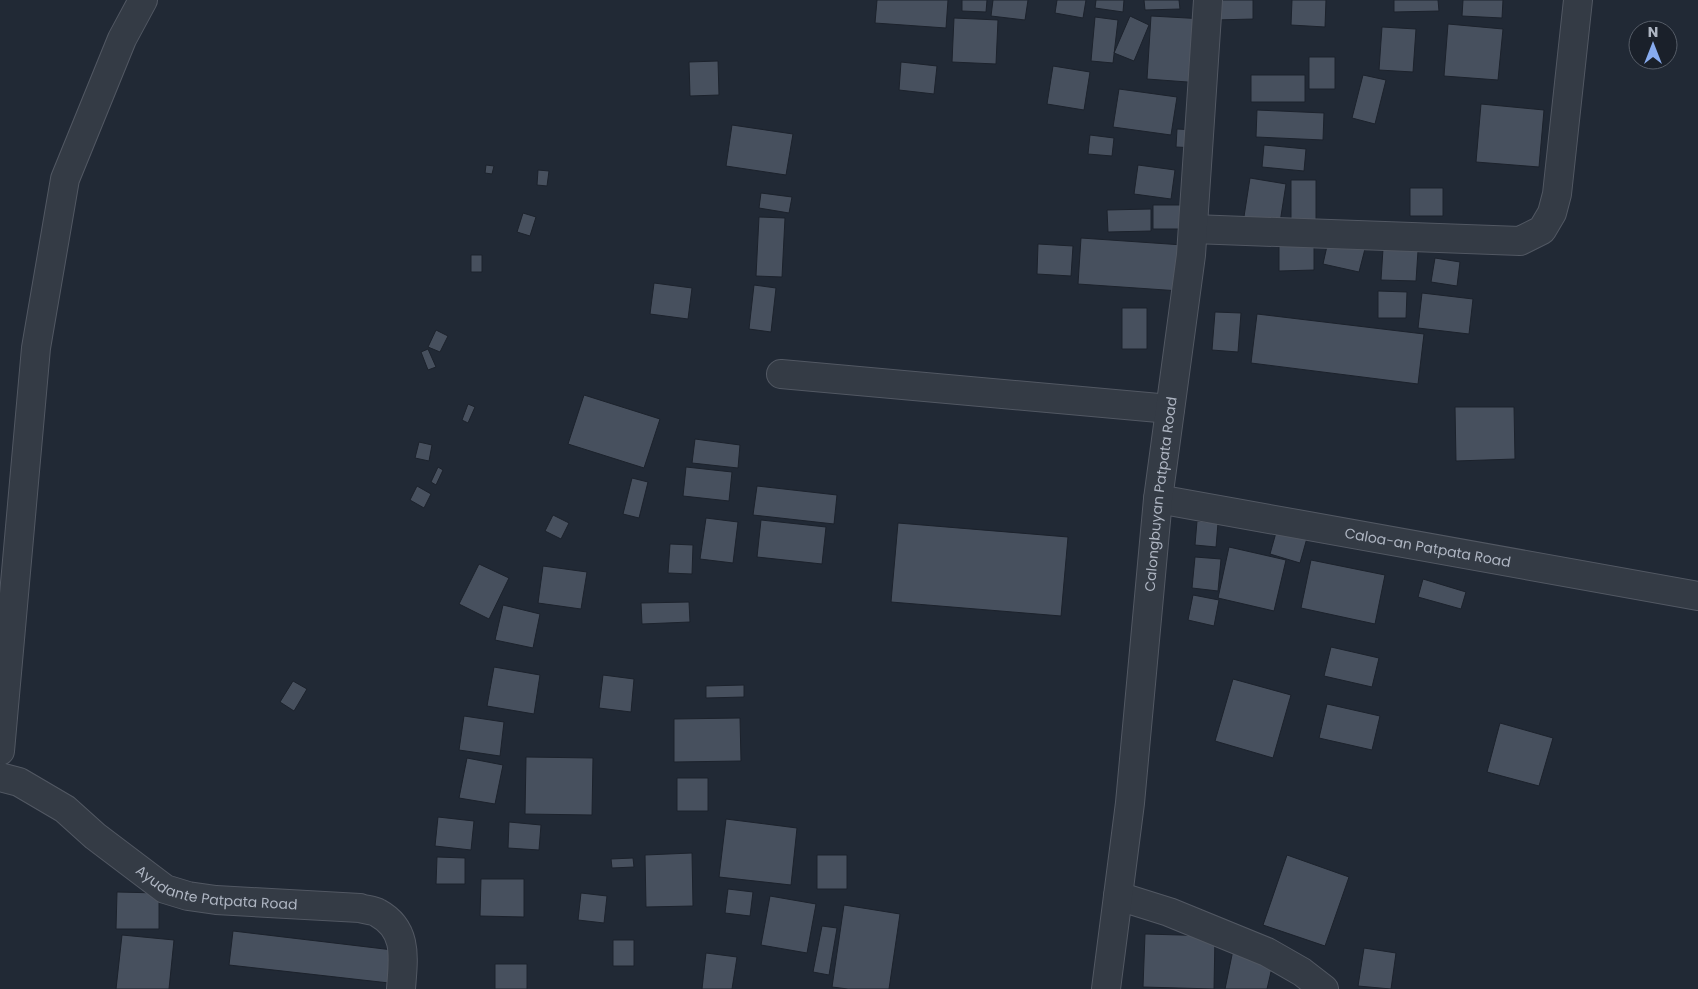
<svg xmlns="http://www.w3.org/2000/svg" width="1698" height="989" font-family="Poppins,sans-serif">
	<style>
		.building { fill: #47505e; stroke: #1c222c }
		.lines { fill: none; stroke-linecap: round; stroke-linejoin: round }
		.minor-casing { stroke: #525863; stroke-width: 30 }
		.minor { stroke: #343b45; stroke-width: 28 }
		.labels { text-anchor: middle; stroke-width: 4.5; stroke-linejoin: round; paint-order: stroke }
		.street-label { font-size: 14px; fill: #aeb5c2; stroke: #1a202a }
	</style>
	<rect width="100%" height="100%" fill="#212935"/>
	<!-- building -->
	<path class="building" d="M877,0H948L946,28L875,23Z
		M962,0H987L986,12L962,11Z
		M993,0H1028L1025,20L991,16Z
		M1057,0H1086L1083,18L1055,13Z
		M1096,0H1124L1123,12L1095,8Z
		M1144,0H1179L1180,9L1145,10Z
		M1215,0H1253V19L1215,20Z
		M1292,0H1326L1325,27L1291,25Z
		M1394,0H1438L1439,11L1394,12Z
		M1463,0H1503L1502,18L1462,16Z
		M1130,16L1149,25L1134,61L1114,53Z
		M1151,16L1205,19L1201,83L1147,79Z
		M1095,17L1118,20L1113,63L1091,61Z
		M954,18L998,20L996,64L952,62Z
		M1448,24L1503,29L1498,80L1444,76Z
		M1382,27L1416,29L1413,72L1379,70Z
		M1309,57H1335V89H1309Z
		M718,61L719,95L690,96L689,62Z
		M901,62L937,66L934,94L899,90Z
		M1053,66L1090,72L1084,110L1047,104Z
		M1251,75H1305V102H1251Z
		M1363,75L1386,80L1375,124L1352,118Z
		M1119,89L1177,97L1171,135L1113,127Z
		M1481,104L1544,110L1539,167L1476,162Z
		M1257,110L1324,113L1323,140L1256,137Z
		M732,125L793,134L786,175L726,166Z
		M1177,129L1197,130L1196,148L1176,147Z
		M1090,135L1114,138L1112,156L1088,154Z
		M1264,145L1306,149L1304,171L1262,167Z
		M486,165L494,166L492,174L485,173Z
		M1138,165L1175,170L1171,199L1134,194Z
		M538,170L549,171L547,186L537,185Z
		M1250,178L1286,184L1279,229L1243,223Z
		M1291,180H1316V224H1291Z
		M1410,188H1443V216H1410Z
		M761,193L792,197L789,213L759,208Z
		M1153,205H1192V229H1153Z
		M1151,209V231L1108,232L1107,210Z
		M523,213L536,217L530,236L517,232Z
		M759,217L785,218L782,277L756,276Z
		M1314,236V270L1279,271V237Z
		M1329,237L1366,245L1359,272L1323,264Z
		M1081,238L1183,245L1180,291L1078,284Z
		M1038,244L1073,246L1071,276L1037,274Z
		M1383,249L1418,251L1416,281L1381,280Z
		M471,255H482V272H471Z
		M1435,258L1460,262L1457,286L1431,282Z
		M654,283L692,288L688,319L650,314Z
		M754,285L776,288L771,332L749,329Z
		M1378,291L1407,292L1406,318H1378Z
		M1422,293L1473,299L1469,334L1418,328Z
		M1122,308H1147V349H1122Z
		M1215,312L1241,313L1238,352L1212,350Z
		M1257,314L1424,334L1418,384L1251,363Z
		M436,330L448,336L440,352L428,347Z
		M428,349L436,367L428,370L421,352Z
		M584,395L660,419L644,468L568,444Z
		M468,404L475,407L468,423L462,420Z
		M1455,407H1514L1515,459L1456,461Z
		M695,439L740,445L738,468L692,463Z
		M419,442L432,445L429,461L415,458Z
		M438,467L443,470L436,485L431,482Z
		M686,467L732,472L729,501L683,496Z
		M632,478L648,482L639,518L623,514Z
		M417,486L431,494L424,508L410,500Z
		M757,486L837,495L834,524L753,515Z
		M553,515L569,523L561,539L545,531Z
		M706,518L738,522L733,563L700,559Z
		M761,520L826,527L822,564L757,557Z
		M1197,521L1218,523L1216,547L1195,545Z
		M898,523L1068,537L1061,616L891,602Z
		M1277,529L1307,538L1300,563L1270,554Z
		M670,544L693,545L692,574L668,573Z
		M1229,547L1286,560L1274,611L1218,598Z
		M1195,557L1221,559L1218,591L1192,588Z
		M1311,560L1385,575L1375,624L1301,608Z
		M479,564L509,578L489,619L459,604Z
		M543,566L587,572L581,609L538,603Z
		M1423,579L1466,592L1461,609L1418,597Z
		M1193,595L1219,600L1214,626L1188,620Z
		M689,602L690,622L642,624L641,603Z
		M503,605L540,614L533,648L495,640Z
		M1331,647L1379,658L1372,687L1324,676Z
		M494,667L540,675L534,714L487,706Z
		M603,675L634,679L631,712L599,708Z
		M1233,679L1291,695L1273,758L1215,741Z
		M293,681L307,689L294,711L280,702Z
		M744,685V697L706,698V686Z
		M1327,704L1380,716L1372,750L1319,738Z
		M464,716L504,722L500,756L459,750Z
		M740,718L741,761L674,762V719Z
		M1500,723L1553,738L1539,786L1487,772Z
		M526,757L593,758L592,815L525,814Z
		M467,758L503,765L495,804L459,798Z
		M677,778H708V811H677Z
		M438,817L474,821L471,850L435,846Z
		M726,819L797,828L791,885L719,877Z
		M509,822L541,825L539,850L508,848Z
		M692,853L693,906L646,907L645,855Z
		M817,855H847V889H817Z
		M1287,855L1349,877L1325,946L1263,925Z
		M437,857L465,858V884H436Z
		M633,858L634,867L612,868L611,859Z
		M481,879H524V917L480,916Z
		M728,889L753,892L750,916L725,913Z
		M117,892L159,893V929H116Z
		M581,893L607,896L604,923L578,920Z
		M770,896L816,904L807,953L761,945Z
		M844,905L900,914L889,989H848L832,987Z
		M822,926L837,928L829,975L813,972Z
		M233,931L393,950L389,983L229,965Z
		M1145,934L1215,936L1214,989L1143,987Z
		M122,935L174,940L169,989H116Z
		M613,940H634V966H613Z
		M1364,948L1396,953L1391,989L1358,986Z
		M1233,950L1274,959L1267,989H1225Z
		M706,953L737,957L732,989H702Z
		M495,964H527V989H495Z"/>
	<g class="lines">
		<!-- minor casing -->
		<g class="minor-casing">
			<g id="minor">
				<path d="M1193,229L1520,241L1542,230L1552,213L1557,194L1578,0"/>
				<path d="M781,374L1170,409"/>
				<path id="s1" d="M1158,499L1698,596"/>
				<path d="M0,751L36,348L65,179L122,39L143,0"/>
				<path id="s2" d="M0,777L19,782L65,809L95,836L165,889L188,896L216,900L360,908C365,910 373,910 378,913C409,930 403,960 401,989"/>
				<path d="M1118,896L1169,912L1267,952L1302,972L1324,989"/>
				<path id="s3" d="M1106,989L1130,803L1158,499L1191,255L1208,0"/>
			</g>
		</g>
		<!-- minor -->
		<use href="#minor" class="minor"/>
	</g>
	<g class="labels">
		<!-- street labels -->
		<g class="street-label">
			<text dy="5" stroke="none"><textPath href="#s3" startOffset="498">Calongbuyan Patpata Road</textPath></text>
			<text dy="5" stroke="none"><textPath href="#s1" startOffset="274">Caloa-an Patpata Road</textPath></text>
			<text dy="5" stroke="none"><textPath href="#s2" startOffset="251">Ayudante Patpata Road</textPath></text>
		</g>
	</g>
	<!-- north arrow -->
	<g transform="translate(1653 45)"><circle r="24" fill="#1a202a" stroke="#555c67"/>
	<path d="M0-4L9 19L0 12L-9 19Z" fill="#87abef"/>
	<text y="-8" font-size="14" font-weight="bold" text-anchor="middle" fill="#aeb5c2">N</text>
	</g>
</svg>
